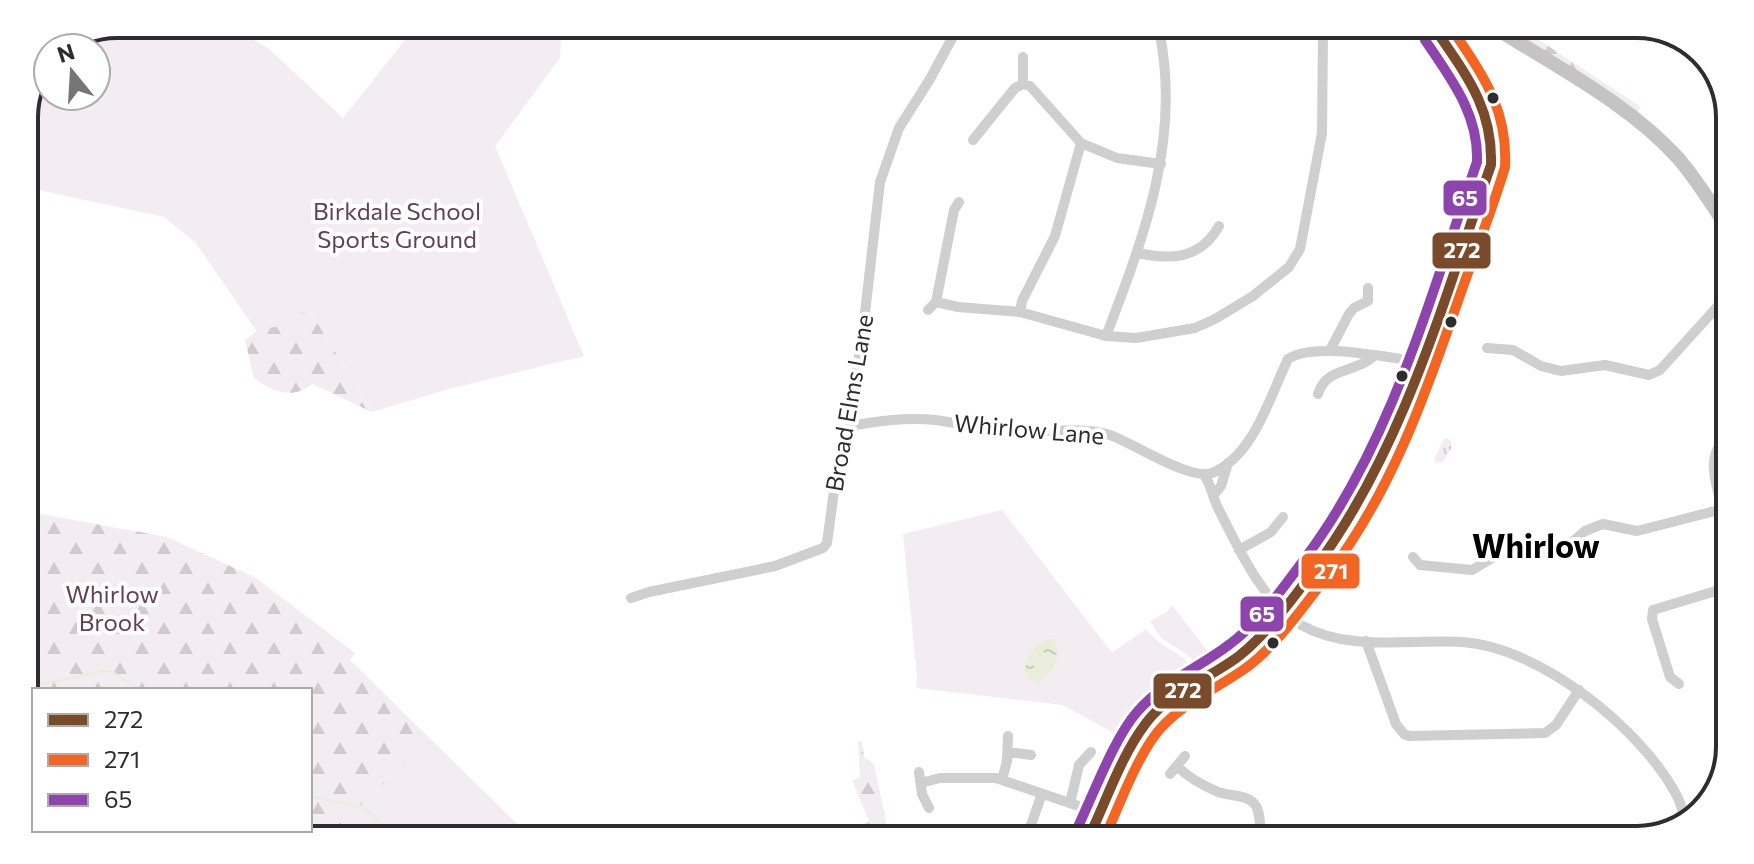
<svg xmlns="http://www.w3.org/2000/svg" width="1754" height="864" font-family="Commissioner,sans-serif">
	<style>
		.grass { fill: url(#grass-tufts) }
		.forest { fill: url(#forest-firs) }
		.green { fill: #f3ecf0 }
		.water { fill: url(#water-ripples) }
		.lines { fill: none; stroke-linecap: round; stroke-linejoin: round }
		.stream { stroke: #e8eeda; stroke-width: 2 }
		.minor { stroke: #cfcfcf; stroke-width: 10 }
		.major { stroke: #c4c4c4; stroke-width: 14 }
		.bus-1-casing { stroke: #fff; stroke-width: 16 }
		.bus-2-casing { stroke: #fff; stroke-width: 16 }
		.bus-3-casing { stroke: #fff; stroke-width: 16 }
		.bus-1 { stroke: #7a4b2a; stroke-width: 10 }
		.bus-2 { stroke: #f26522; stroke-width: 10 }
		.bus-3 { stroke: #8e44ad; stroke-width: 10 }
		.bus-dot { fill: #2d2d2d; stroke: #fff; stroke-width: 3 }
		.labels { text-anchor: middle; stroke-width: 8; stroke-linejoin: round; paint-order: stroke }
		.park-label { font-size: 24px; fill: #634053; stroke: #fff }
		.street-label { font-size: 24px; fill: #2d2d2d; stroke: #fff }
		.district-label { font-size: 32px; font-weight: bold; fill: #000; stroke: #fff }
		.rim { fill: none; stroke: #2d2d2d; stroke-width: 4 }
		.line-badge { stroke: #fff; stroke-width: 3 }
		.badge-label { font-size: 22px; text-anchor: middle; font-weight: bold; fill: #fff }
	</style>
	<defs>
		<pattern id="grass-tufts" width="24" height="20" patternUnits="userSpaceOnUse" patternTransform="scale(2)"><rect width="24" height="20" fill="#f3ecf0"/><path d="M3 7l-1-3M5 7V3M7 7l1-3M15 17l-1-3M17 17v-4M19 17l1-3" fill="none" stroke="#d1cbce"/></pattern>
		<pattern id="forest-firs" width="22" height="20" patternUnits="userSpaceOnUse" patternTransform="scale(2)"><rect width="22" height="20" fill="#f3ecf0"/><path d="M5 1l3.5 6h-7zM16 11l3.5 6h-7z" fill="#d1cbce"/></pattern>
		<pattern id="water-ripples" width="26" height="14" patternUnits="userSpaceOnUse" patternTransform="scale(2)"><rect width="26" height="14" fill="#e8eeda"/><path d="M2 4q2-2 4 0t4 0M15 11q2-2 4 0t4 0" fill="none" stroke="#c7ccbb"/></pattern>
	</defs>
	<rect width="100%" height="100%" fill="#fff"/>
	<!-- grass -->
	<path class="grass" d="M1447,438L1451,441V448L1443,462L1436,463L1434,459L1444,439Z
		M34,705V782L24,754V707Z"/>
	<!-- forest -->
	<path class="forest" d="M1509,32H1527L1641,107L1637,112Z
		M307,306L372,412L312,384C293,400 272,392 254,378L245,340L262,327Z
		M24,511L167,537L256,578L355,653L350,660L519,826L508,833L141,831L310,830V690H93L91,688L34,690V705L24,707Z
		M858,741H862L864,757L874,764L887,826L878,835H853L852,829L869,821L852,780L860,778Z"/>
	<!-- green -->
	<path class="green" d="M117,24L228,25L268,48L343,118L416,26L552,27L561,39L560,58L495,146L584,356L449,389L372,412L308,307C291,323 288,329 262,327L257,332L196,243L164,217L24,187C24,144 36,101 48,59V96H96V48H58Z
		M1002,510L1112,653L1146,629C1161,650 1182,650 1194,671L1163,690L1146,708L1141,705L1133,708L1127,719L1133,728L1126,740L1063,705L916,688L917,676L903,534Z
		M1172,605L1213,658L1199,667L1189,656L1161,638L1150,621L1167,612Z
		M431,740L519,826L508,833L332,832Z"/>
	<!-- water -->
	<path class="water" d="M1049,639H1055L1057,658L1053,670L1038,682L1029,679L1025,671C1026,656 1034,644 1049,639Z"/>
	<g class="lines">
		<!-- stream -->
		<path class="stream" d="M24,688L103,671H112L139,690
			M310,796L364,808L391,833"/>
		<!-- minor -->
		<path class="minor" d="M1023,57V84
			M973,140L1015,88L1023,84L1030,86L1081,143L1117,158L1161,164
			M1138,253C1170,260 1200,260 1219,226
			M936,302L954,210L959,202
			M928,310L936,302L958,307L1020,312L1106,336L1136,338L1195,328L1215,319L1253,296L1289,267L1300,249L1322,133L1323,31
			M1020,312L1022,301L1055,236L1081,143
			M1106,336C1144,237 1182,138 1159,30
			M1487,348L1513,350L1541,366L1561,371L1605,365L1649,375L1660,370L1727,296
			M1330,350L1349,314L1354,308L1368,301V288
			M1318,394C1327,366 1354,374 1374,356
			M850,426C878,421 906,417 935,420C961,423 987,431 1013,432C1042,433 1084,426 1110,435C1133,443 1190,481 1212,473C1254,456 1270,396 1288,359C1315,341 1389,358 1422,362
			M1204,475C1212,486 1212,496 1218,508C1238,547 1262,602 1301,625C1348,652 1411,639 1462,642C1540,647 1642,729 1677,796C1682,805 1683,816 1686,825
			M1213,496L1221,486L1228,463
			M1724,513C1718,491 1704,457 1725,440
			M1239,550L1271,532L1283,517
			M1413,557L1420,565L1472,570L1511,547L1550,553L1569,545L1585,531L1603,524L1637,531L1723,509
			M631,598L649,592L775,566L823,548L827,543L838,461L850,426L853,390L862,339L880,182L899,128L930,79L957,29
			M1723,617L1719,594L1724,572
			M1366,641L1396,724L1404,734L1409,736L1545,733L1556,725L1579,690
			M1679,684L1670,677L1652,619L1653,610L1719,590
			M1008,752L1031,755
			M1178,767C1188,777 1202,785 1216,791C1228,797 1248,793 1256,806C1261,815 1260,828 1260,838
			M919,772L922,794L929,808
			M1170,774L1185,756
			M1002,780L1007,761L1008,736
			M921,783L940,778H996L1099,813
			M1070,803L1079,765L1091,752
			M1027,836L1042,794"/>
		<!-- major -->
		<path class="major" d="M1502,32C1562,70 1630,105 1678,158C1697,180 1712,205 1728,229
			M1089,837L1124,762L1147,722L1182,690L1236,658L1253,644L1317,566L1356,509L1386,452L1422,362L1491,165C1498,111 1465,75 1437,32"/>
		<!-- bus-1 casing -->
		<g class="bus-1-casing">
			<path id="bus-1" d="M1089,837C1107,799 1121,756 1146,723C1170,691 1209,679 1239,656C1268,633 1297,594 1318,564C1404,446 1443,302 1491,165C1493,109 1467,76 1437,32"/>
		</g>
		<!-- bus-2 casing -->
		<g class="bus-2-casing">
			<path id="bus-2" d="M1105,837C1119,806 1138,754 1160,729C1183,703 1214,690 1243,670C1274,649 1304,606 1327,576C1391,493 1425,396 1459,298C1474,255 1492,211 1505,167C1508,110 1484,77 1454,32"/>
		</g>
		<!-- bus-3 casing -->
		<g class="bus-3-casing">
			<path id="bus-3" d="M1076,831C1092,798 1114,738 1137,712C1164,681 1199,668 1230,644C1258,624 1285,585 1306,557C1392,442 1430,297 1477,162C1479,114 1451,79 1425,40"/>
		</g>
		<!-- bus-1 -->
		<use href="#bus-1" class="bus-1"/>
		<!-- bus-2 -->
		<use href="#bus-2" class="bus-2"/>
		<!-- bus-3 -->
		<use href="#bus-3" class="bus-3"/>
	</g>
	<!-- markers -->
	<g class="bus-dot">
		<circle cx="1493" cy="98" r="7"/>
		<circle cx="1451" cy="322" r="7"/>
		<circle cx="1402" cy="376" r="7"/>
		<circle cx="1273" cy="643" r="7"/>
	</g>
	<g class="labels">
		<!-- park labels -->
		<g class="park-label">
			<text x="397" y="220">Birkdale School<tspan x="397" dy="28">Sports Ground</tspan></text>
			<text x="112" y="603">Whirlow<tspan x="112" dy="28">Brook</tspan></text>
		</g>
		<!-- street labels -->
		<g class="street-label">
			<text transform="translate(850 403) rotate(-80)" y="8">Broad Elms Lane</text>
			<text transform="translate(1029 430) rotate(5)" y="8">Whirlow Lane</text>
		</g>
		<!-- district labels -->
		<g class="district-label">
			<text x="1536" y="558">Whirlow</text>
		</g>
	</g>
	<!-- crop -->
	<path d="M0 0H1754V864H0ZM117 38H1637A79 79 0 0 1 1716 117V747A79 79 0 0 1 1637 826H117A79 79 0 0 1 38 747V117A79 79 0 0 1 117 38Z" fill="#fff" fill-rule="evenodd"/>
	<path class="rim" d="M117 38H1637A79 79 0 0 1 1716 117V747A79 79 0 0 1 1637 826H117A79 79 0 0 1 38 747V117A79 79 0 0 1 117 38Z"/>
	<g class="line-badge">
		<rect x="1442" y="179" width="46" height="38" rx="8" fill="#8e44ad"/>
		<rect x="1431" y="231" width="61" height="39" rx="8" fill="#7a4b2a"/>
		<rect x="1300" y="552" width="61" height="38" rx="8" fill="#f26522"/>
		<rect x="1239" y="595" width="46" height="38" rx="8" fill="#8e44ad"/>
		<rect x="1152" y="672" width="61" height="38" rx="8" fill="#7a4b2a"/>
	</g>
	<g class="badge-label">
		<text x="1465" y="206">65</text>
		<text x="1462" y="258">272</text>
		<text x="1331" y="579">271</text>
		<text x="1262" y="622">65</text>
		<text x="1183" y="698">272</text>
	</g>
	<!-- legend -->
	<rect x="32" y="688" width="280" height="144" fill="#ffffff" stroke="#ababab" stroke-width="2"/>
	<rect x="48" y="714" width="40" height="12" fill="#7a4b2a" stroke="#ababab" stroke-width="2"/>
	<text x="104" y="728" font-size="24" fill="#2d2d2d">272</text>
	<rect x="48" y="754" width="40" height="12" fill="#f26522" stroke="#ababab" stroke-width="2"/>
	<text x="104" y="768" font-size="24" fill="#2d2d2d">271</text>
	<rect x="48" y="794" width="40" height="12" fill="#8e44ad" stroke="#ababab" stroke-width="2"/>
	<text x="104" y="808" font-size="24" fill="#2d2d2d">65</text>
	<!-- north arrow -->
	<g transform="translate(72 72) rotate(342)"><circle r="38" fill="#ffffff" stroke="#ababab" stroke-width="2"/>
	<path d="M0-6L14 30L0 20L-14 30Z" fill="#767676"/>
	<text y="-12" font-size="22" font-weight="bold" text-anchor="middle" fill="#2d2d2d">N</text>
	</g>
</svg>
